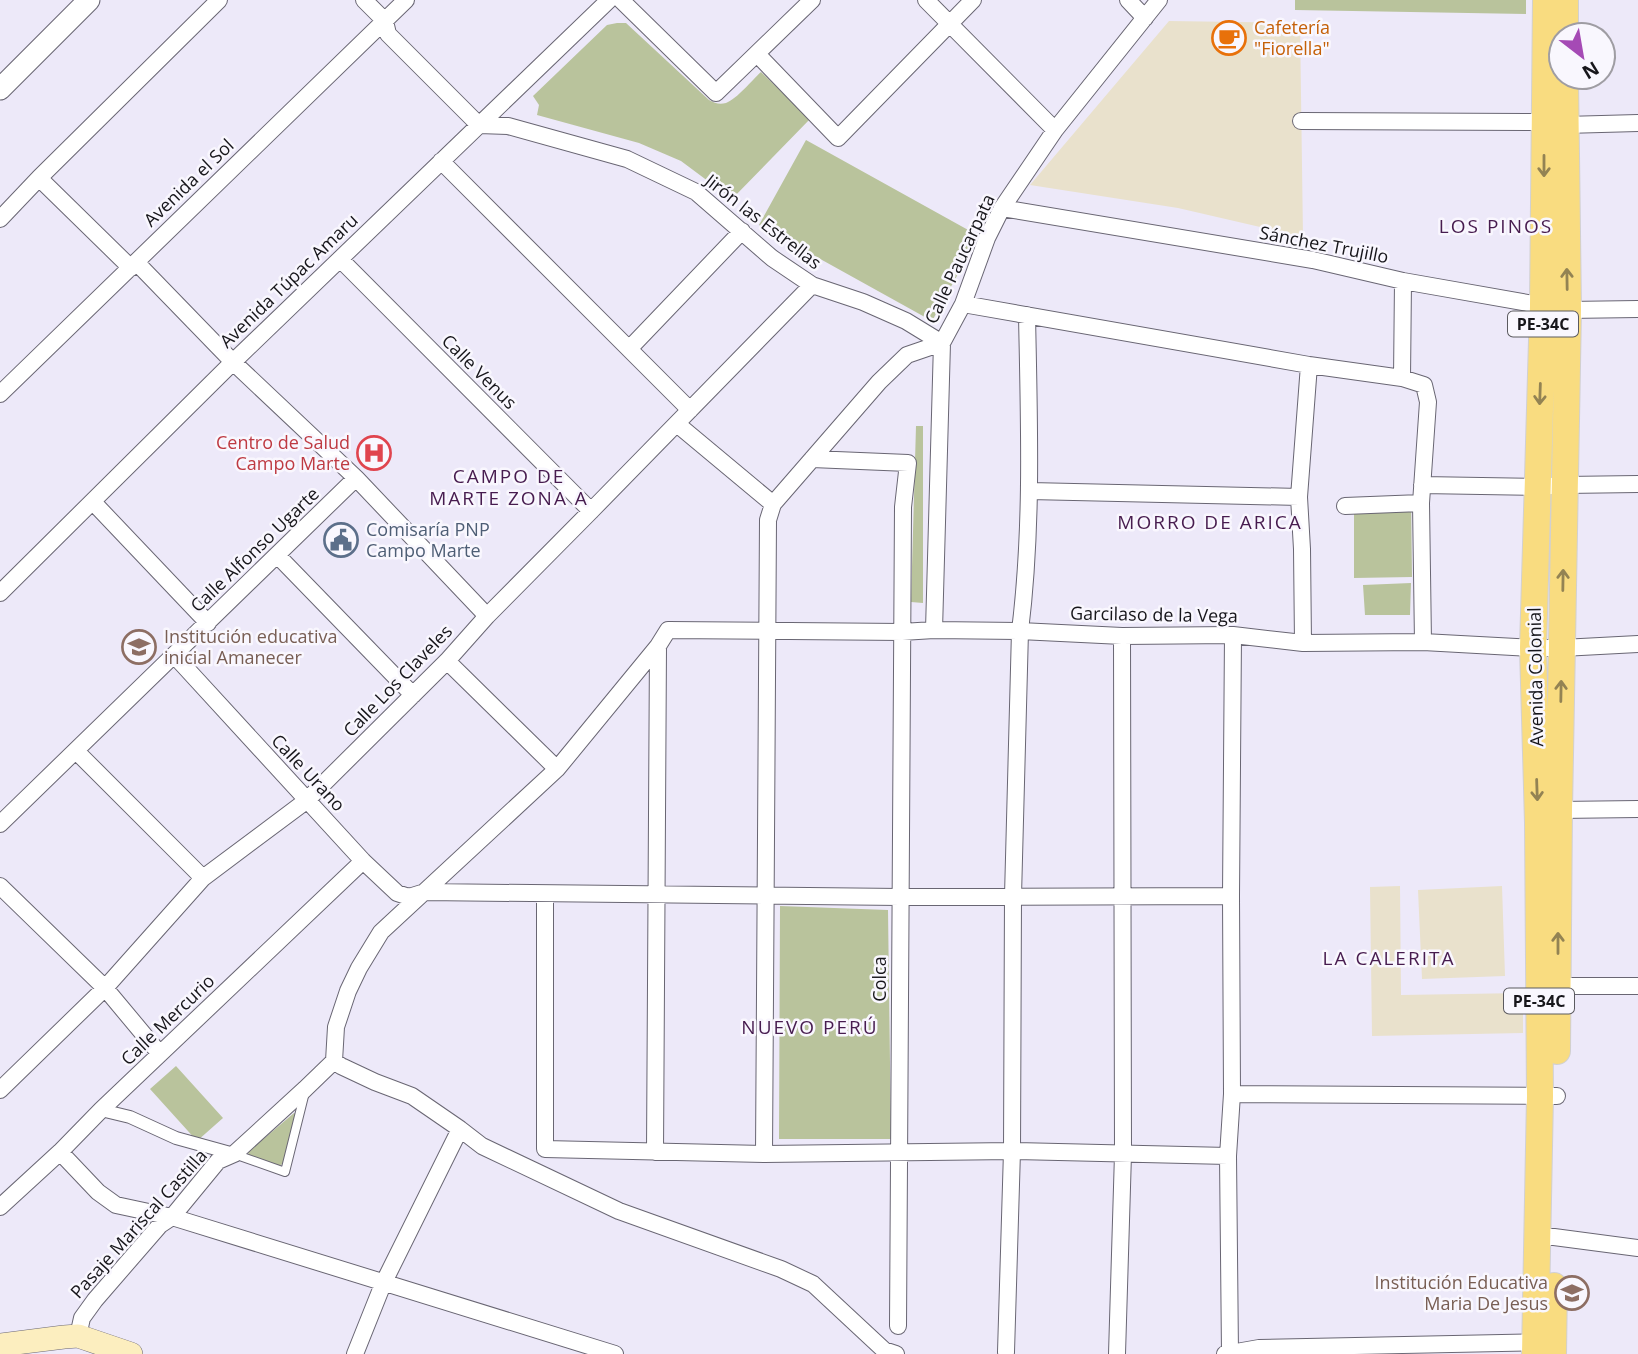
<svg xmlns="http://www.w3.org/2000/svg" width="1638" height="1354" font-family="'Open Sans',sans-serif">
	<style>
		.industrial { fill: #e9e1cc }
		.green { fill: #b9c39c }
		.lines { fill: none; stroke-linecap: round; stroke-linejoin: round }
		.service-casing { stroke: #696673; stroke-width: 10 }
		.pedestrian-casing { stroke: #696673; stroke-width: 14 }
		.minor-casing { stroke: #696673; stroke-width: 18 }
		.tertiary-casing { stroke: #696673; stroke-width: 23 }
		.secondary-casing { stroke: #696673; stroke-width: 24 }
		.primary-casing { stroke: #d1d0d1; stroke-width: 28 }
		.service { stroke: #fff; stroke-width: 8 }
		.pedestrian { stroke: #fff; stroke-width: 12 }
		.minor { stroke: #fff; stroke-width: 16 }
		.tertiary { stroke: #fff; stroke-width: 21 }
		.secondary { stroke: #fceebf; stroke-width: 23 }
		.primary { stroke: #f9dc80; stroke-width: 26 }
		.oneway { stroke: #938353 }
		.labels { text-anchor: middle; stroke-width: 5; stroke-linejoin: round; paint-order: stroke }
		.shield { fill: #f9f7fe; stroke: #5b5a5f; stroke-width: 2 }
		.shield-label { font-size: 16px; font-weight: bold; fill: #17161b }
		.food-label { font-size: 18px; fill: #c56008; stroke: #f9f7fe; text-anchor: start }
		.street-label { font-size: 18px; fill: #17161b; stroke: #f9f7fe }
		.health-label { font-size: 18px; fill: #be3a42; stroke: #f9f7fe; text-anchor: end }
		.service-label { font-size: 18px; fill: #4e5e75; stroke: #f9f7fe; text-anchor: start }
		.education-label { font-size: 18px; fill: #785e54; stroke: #f9f7fe; text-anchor: start }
		.neighbourhood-label { font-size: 19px; letter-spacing: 2px; fill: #471c4f; stroke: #f9f7fe }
	</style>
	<rect width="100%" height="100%" fill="#ede9f9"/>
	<!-- industrial -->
	<path class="industrial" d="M1169,21L1300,23L1303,237L1178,208L1030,185Z
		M1400,886L1401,995L1523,993V1033L1372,1036L1370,887Z
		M1502,886L1505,976L1422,979L1418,890Z"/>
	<!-- green -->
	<path class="green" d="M1295,0H1526V14L1295,10Z
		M617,23H626L709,100C715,103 719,105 726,103C737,99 752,80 761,72L810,119L732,199L681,161L639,143L537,115L539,105L533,96L607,25Z
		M806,140L979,236L932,321L759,225Z
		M916,426H923V603L911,602Z
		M1411,497L1412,577L1354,578V500Z
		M1411,583L1410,615H1365L1363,585Z
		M780,906L888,910L891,1139H779Z
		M176,1066L223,1118L197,1141L150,1089Z
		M294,1113L297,1114L284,1163L279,1166L249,1156L248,1152Z"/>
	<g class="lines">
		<!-- service casing -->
		<g class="service-casing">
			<path id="service" d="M234,1154L285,1172L305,1092"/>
		</g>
		<!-- pedestrian casing -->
		<g class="pedestrian-casing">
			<path id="pedestrian" d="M101,1110L130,1117L176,1138L234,1154"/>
		</g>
		<!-- minor casing -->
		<g class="minor-casing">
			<path id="minor" d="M364,0L385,21L388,34L479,125L508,126L627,159L696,192L772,258L812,285L863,302L906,321L942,343L934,630
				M621,0L716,93L812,0
				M926,0L1055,130
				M1128,0L1145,18
				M757,54L838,138L973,0
				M1301,121L1544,122L1565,125L1638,123
				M441,161L690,410
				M39,178L131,268
				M1002,208L1313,260L1403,281L1568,310L1638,309
				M0,219L39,178L219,0
				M340,259L591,511
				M136,262L233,362L356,478L487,616
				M963,304L1309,365L1402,378L1424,385L1428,402L1421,503L1423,642
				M629,349L742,231
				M1402,378L1403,281
				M0,394L406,0
				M677,424L773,504
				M812,459L908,463L903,507L898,1326
				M1422,485L1537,487L1565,485L1638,484
				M1030,491L1299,497
				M93,502L208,623
				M1345,506L1421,503
				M277,555L413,695
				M0,593L233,362L609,0
				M1303,643L1302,549L1299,497L1309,365
				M174,655L363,861L397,893L409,897L425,892L900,897L1231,896
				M447,661L557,769
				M76,751L203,878
				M1554,813L1559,810L1638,809
				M0,824L356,478
				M0,886L105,988L160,1054
				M545,894V1149L764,1154L1012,1151L1228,1156
				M1549,986H1638
				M0,1090L105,988L203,878L306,801L447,661L487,616L591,511L812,285
				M1232,1094L1557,1096
				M60,1152L98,1192L116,1205L172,1217L615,1354
				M655,1152L658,646
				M764,1154L768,520L773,504L879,382L907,355L942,343L963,304L987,238L1002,208L1055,130L1159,0
				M0,1207L60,1152L101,1110L363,861
				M1537,1237H1554L1638,1248
				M78,1336L82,1318L95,1300L160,1225L172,1217L218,1161L234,1154L305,1089L334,1061
				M1006,1352L1012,1151L1013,896L1020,631C1033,526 1029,420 1027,315
				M1230,1353L1228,1156L1232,1094L1231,896L1233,635
				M355,1354L383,1284L460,1129
				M896,1354L884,1350L813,1284L781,1269L619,1211L482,1146L460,1129L412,1096L375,1082L341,1066L334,1061L336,1027L348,991L359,968L381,932L557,769L658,646L668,630L902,632L934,630L1020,631L1122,636L1233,635L1303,643L1423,642L1533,648H1562L1638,644
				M1117,1354L1123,1154L1122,636
				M1225,1354L1259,1348L1544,1342"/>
		</g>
		<!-- tertiary casing -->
		<g class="tertiary-casing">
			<path id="tertiary" d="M0,89L89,0"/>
		</g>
		<!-- secondary casing -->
		<g class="secondary-casing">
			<path id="secondary" d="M0,1345L64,1337L78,1336L131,1354"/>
		</g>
		<!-- primary casing -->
		<g class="primary-casing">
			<path id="primary" d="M1565,0V35
				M1557,1051L1559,810L1568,310L1565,77
				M1535,1354L1540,1096L1538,823L1533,648L1543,306L1546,0
				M1553,1354L1554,1286"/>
		</g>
		<!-- service -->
		<use href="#service" class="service"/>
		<!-- pedestrian -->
		<use href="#pedestrian" class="pedestrian"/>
		<!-- minor -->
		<use href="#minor" class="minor"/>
		<!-- tertiary -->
		<use href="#tertiary" class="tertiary"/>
		<!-- secondary -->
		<use href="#secondary" class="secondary"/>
		<!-- primary -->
		<use href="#primary" class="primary"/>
	</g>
	<!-- one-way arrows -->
	<defs><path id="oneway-shaft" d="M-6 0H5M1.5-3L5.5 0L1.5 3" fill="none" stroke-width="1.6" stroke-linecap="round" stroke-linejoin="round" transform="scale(1.75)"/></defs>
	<g class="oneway">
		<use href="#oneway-shaft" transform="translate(1544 166) rotate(90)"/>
		<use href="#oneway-shaft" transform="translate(1567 279) rotate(-91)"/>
		<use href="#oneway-shaft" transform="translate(1540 394) rotate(92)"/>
		<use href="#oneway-shaft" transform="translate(1563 580) rotate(-89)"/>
		<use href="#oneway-shaft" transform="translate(1561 691) rotate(-89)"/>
		<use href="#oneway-shaft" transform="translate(1537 790) rotate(88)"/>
		<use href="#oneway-shaft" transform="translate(1558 943) rotate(-90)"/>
	</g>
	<!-- icons -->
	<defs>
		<g id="cafe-ring" transform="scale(1.75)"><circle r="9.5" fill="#f9f7fe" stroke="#e8710a" stroke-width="1.5"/><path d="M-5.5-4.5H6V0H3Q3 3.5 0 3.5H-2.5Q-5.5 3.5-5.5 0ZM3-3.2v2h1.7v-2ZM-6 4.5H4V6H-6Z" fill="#e8710a"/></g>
		<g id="hospital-ring" transform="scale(1.75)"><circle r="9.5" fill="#f9f7fe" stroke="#e0444e" stroke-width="1.5"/><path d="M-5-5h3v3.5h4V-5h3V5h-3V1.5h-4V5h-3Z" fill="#e0444e"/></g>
		<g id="civic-ring" transform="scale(1.75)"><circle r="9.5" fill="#f9f7fe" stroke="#5c6f8a" stroke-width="1.5"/><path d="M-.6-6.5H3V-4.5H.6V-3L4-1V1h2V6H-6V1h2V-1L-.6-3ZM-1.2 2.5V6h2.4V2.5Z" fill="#5c6f8a"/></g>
		<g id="school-ring" transform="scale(1.75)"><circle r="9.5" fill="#f9f7fe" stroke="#8d6e63" stroke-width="1.5"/><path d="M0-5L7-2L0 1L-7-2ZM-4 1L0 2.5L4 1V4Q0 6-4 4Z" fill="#8d6e63"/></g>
	</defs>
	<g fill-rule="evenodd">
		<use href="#cafe-ring" x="1229" y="38"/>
		<use href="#hospital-ring" x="374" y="453"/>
		<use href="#civic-ring" x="341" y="540"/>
		<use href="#school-ring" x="139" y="647"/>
		<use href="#school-ring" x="1572" y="1293"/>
	</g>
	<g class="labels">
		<!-- shield labels -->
		<g class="shield">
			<rect x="1508" y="311.5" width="70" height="25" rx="5"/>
			<rect x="1504" y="988.5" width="70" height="25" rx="5"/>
		</g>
		<g class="shield-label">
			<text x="1543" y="330">PE-34C</text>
			<text x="1539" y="1007">PE-34C</text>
		</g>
		<!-- food labels -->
		<g class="food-label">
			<text x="1254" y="34">Cafetería<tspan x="1254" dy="21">"Fiorella"</tspan></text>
		</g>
		<!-- street labels -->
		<g class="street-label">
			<text transform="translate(189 183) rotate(-44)" y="6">Avenida el Sol</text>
			<text transform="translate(763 222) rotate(38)" y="6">Jirón las Estrellas</text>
			<text transform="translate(1324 245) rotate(11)" y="6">Sánchez Trujillo</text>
			<text transform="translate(960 259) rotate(-65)" y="6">Calle Paucarpata</text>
			<text transform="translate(289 281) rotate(-44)" y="6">Avenida Túpac Amaru</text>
			<text transform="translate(479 372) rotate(45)" y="6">Calle Venus</text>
			<text transform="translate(255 550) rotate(-44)" y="6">Calle Alfonso Ugarte</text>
			<text transform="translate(1154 615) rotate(1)" y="6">Garcilaso de la Vega</text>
			<text transform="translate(1536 677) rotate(-91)" y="6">Avenida Colonial</text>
			<text transform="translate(398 681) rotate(-46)" y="6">Calle Los Claveles</text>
			<text transform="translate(308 773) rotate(47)" y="6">Calle Urano</text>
			<text transform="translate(880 979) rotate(-90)" y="6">Colca</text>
			<text transform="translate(168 1020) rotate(-44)" y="6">Calle Mercurio</text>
			<text transform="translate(139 1224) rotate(-48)" y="6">Pasaje Mariscal Castilla</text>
		</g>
		<!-- health labels -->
		<g class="health-label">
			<text x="350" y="449">Centro de Salud<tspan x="350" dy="21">Campo Marte</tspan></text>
		</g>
		<!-- service labels -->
		<g class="service-label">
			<text x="366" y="536">Comisaría PNP<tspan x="366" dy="21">Campo Marte</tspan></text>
		</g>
		<!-- education labels -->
		<g class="education-label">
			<text x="164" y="643">Institución educativa<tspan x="164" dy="21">inicial Amanecer</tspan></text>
			<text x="1548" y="1289" text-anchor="end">Institución Educativa<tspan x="1548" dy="21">Maria De Jesus</tspan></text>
		</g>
		<!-- neighbourhood labels -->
		<g class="neighbourhood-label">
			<text x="1496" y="233">LOS PINOS</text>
			<text x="509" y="483">CAMPO DE<tspan x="509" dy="22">MARTE ZONA A</tspan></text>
			<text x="1210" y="529">MORRO DE ARICA</text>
			<text x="1389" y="965">LA CALERITA</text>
			<text x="810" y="1034">NUEVO PERÚ</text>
		</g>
	</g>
	<!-- north arrow -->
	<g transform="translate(1582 56) rotate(149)"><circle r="33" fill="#f9f7fe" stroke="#9f9da3" stroke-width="2"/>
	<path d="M0-5L12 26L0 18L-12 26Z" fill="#a54ab5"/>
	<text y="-10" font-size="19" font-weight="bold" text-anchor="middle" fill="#17161b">N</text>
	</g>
</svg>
